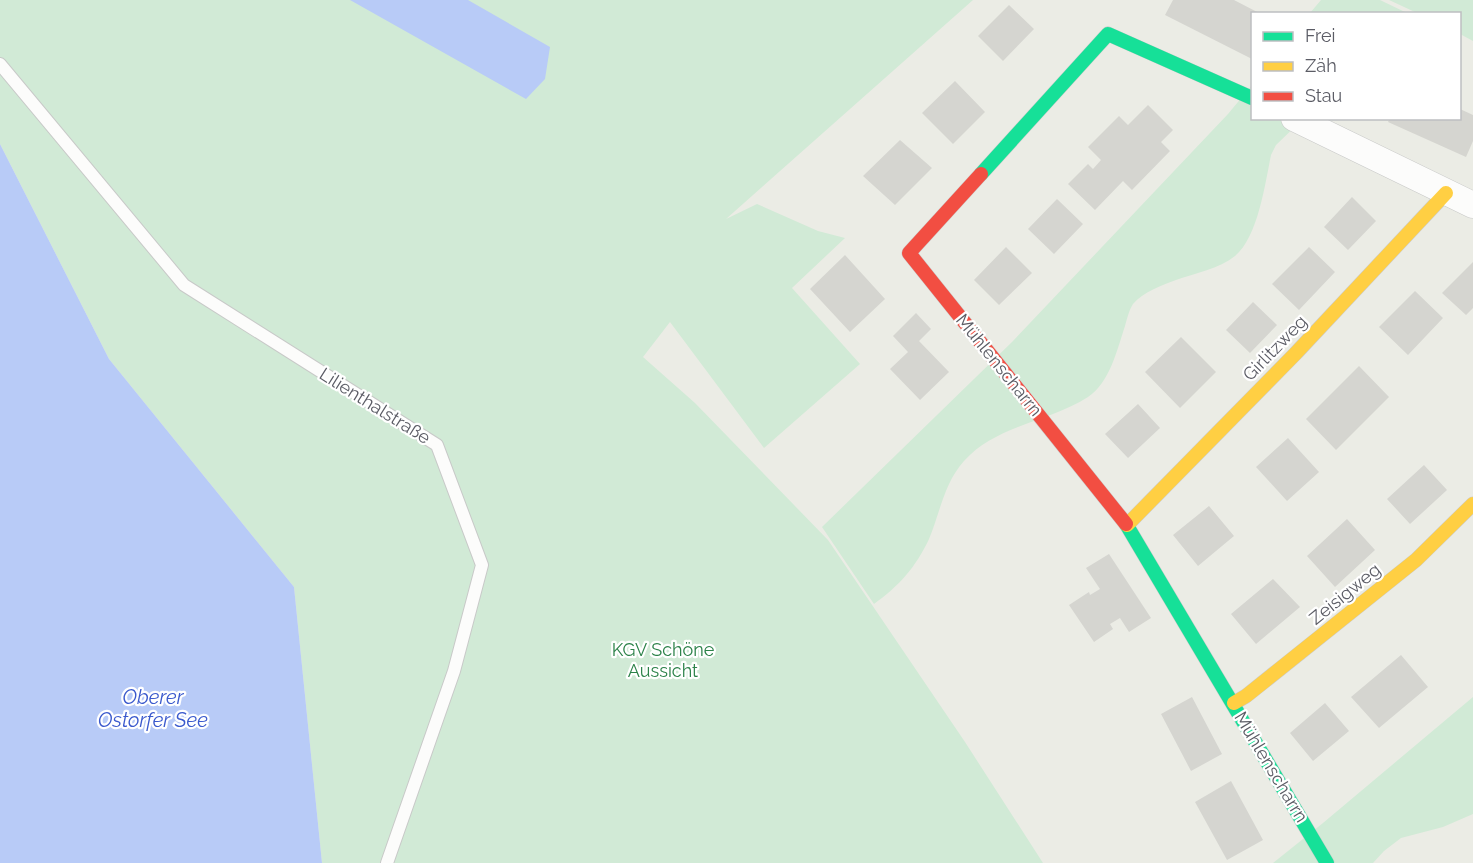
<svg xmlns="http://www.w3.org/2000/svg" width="1473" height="863" font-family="Raleway,sans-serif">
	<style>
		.green { fill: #d1ead6 }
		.water { fill: #b8cbf7 }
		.building { fill: #d5d5d0 }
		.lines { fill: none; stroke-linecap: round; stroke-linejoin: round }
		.lane-casing { stroke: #c8c9c8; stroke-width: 14 }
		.street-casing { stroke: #c8c9c8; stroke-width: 27 }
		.fast-casing { stroke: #cacbcb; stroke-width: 15 }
		.slow-casing { stroke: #cacbcb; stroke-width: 15 }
		.jam-casing { stroke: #cacbcb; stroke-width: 15 }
		.lane { stroke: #fcfcfb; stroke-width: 12 }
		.street { stroke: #fcfcfb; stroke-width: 26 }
		.fast { stroke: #16e098; stroke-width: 14 }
		.slow { stroke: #ffcf43; stroke-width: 14 }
		.jam { stroke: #f24e42; stroke-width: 14 }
		.labels { text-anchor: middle; stroke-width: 4.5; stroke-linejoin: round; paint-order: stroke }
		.street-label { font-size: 18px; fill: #5b5c65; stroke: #fff }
		.park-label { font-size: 18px; fill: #2c8249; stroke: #fff }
		.water-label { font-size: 20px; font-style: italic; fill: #3a59cd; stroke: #fff }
	</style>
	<rect width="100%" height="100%" fill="#ebece5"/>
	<!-- green -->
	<path class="green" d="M0,0H973L726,219L757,204L818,231L845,238L792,288L860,364L764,448L670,322L643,357L695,403L828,540L965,742L1043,863H322L294,587L109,359L0,144Z
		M1321,0H1380L1407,13H1310Z
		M1389,0H1473V41L1460,34V14L1417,13Z
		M1252,85V118L1303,119L1276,145L1271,155C1265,184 1258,237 1235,256C1219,269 1195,273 1176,280C1162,285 1143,292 1133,304C1129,310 1127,319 1125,326C1117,350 1110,382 1088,397C1049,422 996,425 964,461C944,483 940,513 929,539C916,567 899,586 874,604L822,527L1012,342L1228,114Z
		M1473,697V814L1443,827L1401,838L1384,851L1373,863H1273L1323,823Z"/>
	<!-- water -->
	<path class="water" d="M350,0H468L550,47L545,79L526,99Z
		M0,144L109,359L294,587L322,863H0Z"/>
	<!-- building -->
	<path class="building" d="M1173,0H1234L1261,14H1252V59L1165,15Z
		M1009,5L1034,29L1003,61L978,36Z
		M955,81L985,112L953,144L922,113Z
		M1148,105L1173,130L1161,142L1170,151L1132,190L1123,181L1095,210L1068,184L1088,164L1093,169L1101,160L1088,147L1119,116L1128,125Z
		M1460,109L1473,115V141L1466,157L1388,122L1390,118H1460Z
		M900,140L932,168L895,205L863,176Z
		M1352,197L1376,221L1348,250L1324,227Z
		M1057,199L1083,224L1054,254L1028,229Z
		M1006,247L1032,273L999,305L974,280Z
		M1309,247L1335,272L1299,310L1272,284Z
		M845,255L885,299L850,332L810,289Z
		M1473,262V308L1466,315L1442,293Z
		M1415,291L1443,318L1408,355L1379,327Z
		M1253,302L1277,325L1250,353L1226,330Z
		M916,313L931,329L919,341L949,372L920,400L890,369L908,352L893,336Z
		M1181,337L1216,372L1180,408L1145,372Z
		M1359,366L1389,397L1336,450L1306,419Z
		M1138,404L1160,428L1128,458L1105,434Z
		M1288,438L1319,472L1287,501L1256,467Z
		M1424,465L1447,490L1410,524L1387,499Z
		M1209,506L1234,536L1198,566L1173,535Z
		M1347,519L1375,550L1335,587L1307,556Z
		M1109,554L1151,618L1129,632L1120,618L1110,624L1113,629L1094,642L1069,605L1089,592L1090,595L1100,589L1086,568Z
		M1273,579L1300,607L1256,644L1231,614Z
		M1401,655L1428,687L1379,728L1351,697Z
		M1192,697L1222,754L1191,771L1161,714Z
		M1325,703L1349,731L1313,761L1290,733Z
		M1231,781L1263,840L1227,860L1195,802Z"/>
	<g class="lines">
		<!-- lane casing -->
		<g class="lane-casing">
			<path id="lane" d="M0,64L184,285L437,445L482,565L454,671L387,863"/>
		</g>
		<!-- street casing -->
		<g class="street-casing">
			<path id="street" d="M1294,118L1473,205"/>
		</g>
		<!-- fast casing -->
		<g class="fast-casing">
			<path id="fast" d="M981,174L1108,34L1252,98
				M1126,524L1327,863"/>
		</g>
		<!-- slow casing -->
		<g class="slow-casing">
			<path id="slow" d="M1127,525L1296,353L1446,193
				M1234,703L1246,696L1416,560L1473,504"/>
		</g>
		<!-- jam casing -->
		<g class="jam-casing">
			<path id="jam" d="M981,174L909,253L1126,524"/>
		</g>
		<!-- lane -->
		<use href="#lane" class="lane"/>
		<!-- street -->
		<use href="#street" class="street"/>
		<!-- fast -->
		<use href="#fast" class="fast"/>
		<!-- slow -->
		<use href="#slow" class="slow"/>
		<!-- jam -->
		<use href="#jam" class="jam"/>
	</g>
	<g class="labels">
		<!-- street labels -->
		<g class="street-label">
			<text transform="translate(1275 348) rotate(-46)" y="6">Girlitzweg</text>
			<text transform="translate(999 365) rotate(51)" y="6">Mühlenscharrn</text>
			<text transform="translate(375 406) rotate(32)" y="6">Lilienthalstraße</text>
			<text transform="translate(1345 594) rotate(-39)" y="6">Zeisigweg</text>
			<text transform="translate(1271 767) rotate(59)" y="6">Mühlenscharrn</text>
		</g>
		<!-- park labels -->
		<g class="park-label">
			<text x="663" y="656">KGV Schöne<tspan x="663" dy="21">Aussicht</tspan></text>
		</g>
		<!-- water labels -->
		<g class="water-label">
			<text x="153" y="704">Oberer<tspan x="153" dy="23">Ostorfer See</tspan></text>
		</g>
	</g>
	<!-- legend -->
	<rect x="1251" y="12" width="210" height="108" fill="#ffffff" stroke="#bdbec1" stroke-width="1.5"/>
	<rect x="1263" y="32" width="30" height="9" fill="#16e098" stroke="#bdbec1" stroke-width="1.5"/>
	<text x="1305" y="42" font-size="18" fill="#5b5c65">Frei</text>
	<rect x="1263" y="62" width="30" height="9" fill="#ffcf43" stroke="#bdbec1" stroke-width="1.5"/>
	<text x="1305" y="72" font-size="18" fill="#5b5c65">Zäh</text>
	<rect x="1263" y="92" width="30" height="9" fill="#f24e42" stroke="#bdbec1" stroke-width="1.5"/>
	<text x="1305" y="102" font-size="18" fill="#5b5c65">Stau</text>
</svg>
